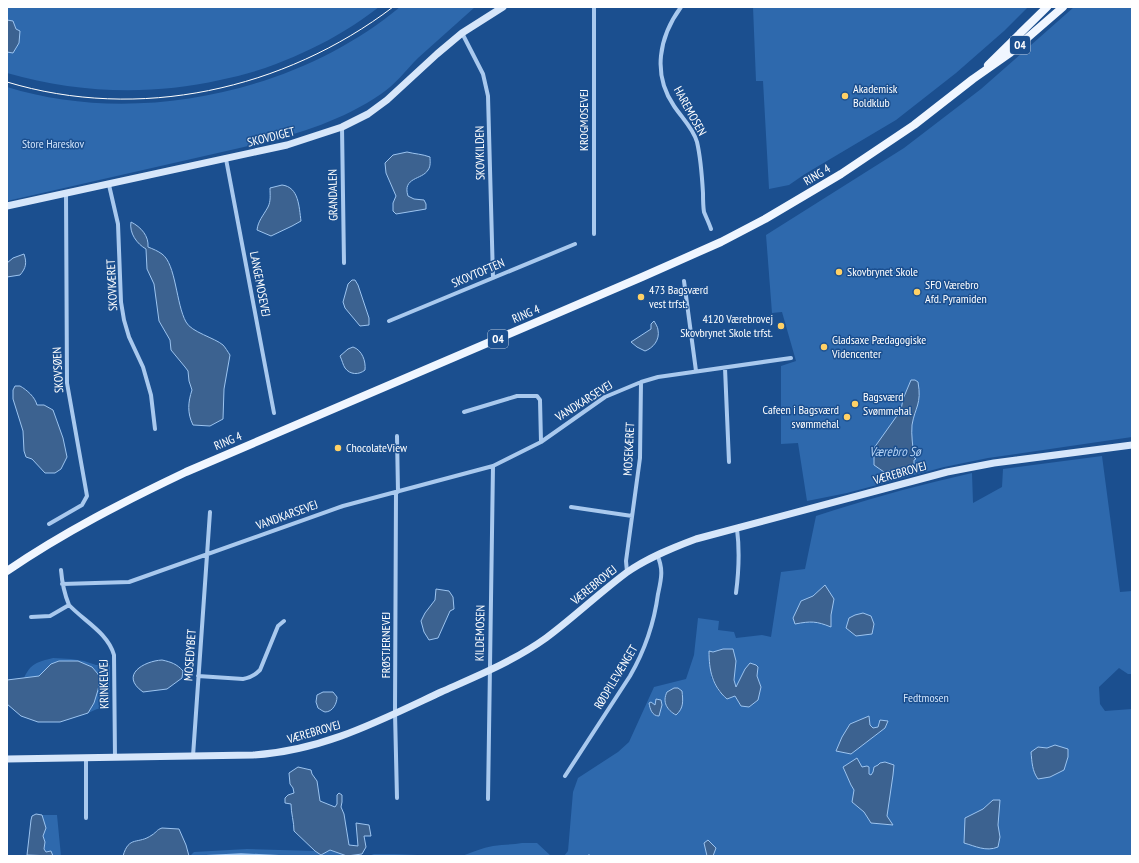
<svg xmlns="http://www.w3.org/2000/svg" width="1139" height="863" font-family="'PT Sans Narrow',sans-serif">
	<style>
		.green { fill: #2e69ad; fill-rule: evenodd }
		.water { fill: #3c6290; stroke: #9cc4f0 }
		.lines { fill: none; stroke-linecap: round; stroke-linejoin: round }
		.stream { stroke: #9cc4f0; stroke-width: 1.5 }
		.street { stroke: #a9c9ee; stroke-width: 4 }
		.secondary { stroke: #d6e6fa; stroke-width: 7 }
		.primary { stroke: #f0f6ff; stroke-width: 8 }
		.tram { stroke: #fff; stroke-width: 1 }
		.poi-dot { fill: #ffd166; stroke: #1b4f8f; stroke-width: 1.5 }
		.labels { text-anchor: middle; stroke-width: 3; stroke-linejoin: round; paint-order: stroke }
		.shield { fill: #1b4f8f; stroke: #bbcadd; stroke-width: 1 }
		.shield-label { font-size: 11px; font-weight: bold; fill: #fff }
		.poi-label { font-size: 12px; fill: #fff; stroke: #1b4f8f; text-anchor: start }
		.street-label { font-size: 12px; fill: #fff; stroke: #1b4f8f }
		.park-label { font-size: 12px; fill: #cfe3fa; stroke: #1b4f8f }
		.water-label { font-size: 13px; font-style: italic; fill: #b5d3f5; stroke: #1b4f8f }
	</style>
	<rect width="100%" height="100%" fill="#1b4f8f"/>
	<!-- green -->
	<path class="green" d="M7,7L82,8L84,7H379C368,15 356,24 344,31C323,44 299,55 276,64C258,71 239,76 220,80C149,96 77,93 7,73V52L13,53L16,29L13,21L7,20Z
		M400,7H475C456,24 437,41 418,58C406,70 395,85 381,94C343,120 301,133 257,144L7,201V87C135,127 297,93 400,7Z
		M753,7H1028L1004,31L956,73L896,120L805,174L789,185L769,189L763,81H756Z
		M1074,7H1132V437L988,458L944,467L847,493L807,501L798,443L781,444V366L796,361L782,312L772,313L766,235L904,148L981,89Z
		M1102,456L1120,592L1132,591V674H1128L1119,668L1099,687L1100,704L1105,711L1132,709V856H564L568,851L573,792L578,778L618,752L629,742L654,687L686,679L694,655L698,618L719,621L718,630L734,632L736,638L762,635L771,637L781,572L805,569L816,516C867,499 919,485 972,473L973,503L1002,487L1003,469ZM723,649L736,661L734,680L736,688L745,669L757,676L761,687L741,706L735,696L719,692L711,677L713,652Z
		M53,658L71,659L84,661L96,665H110V708L97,709L88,713L94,703L100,680L92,667L78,661H59L51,664L39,676L24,678C31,663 37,662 53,658Z
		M42,815H57L61,856H53L51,851L46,852L44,849L45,842L43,836L46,828Z
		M522,843H537L551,856H462C473,852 482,848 493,846C503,844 513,845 522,843Z
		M247,849L315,851L321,855L330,850L347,856H190L194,852Z
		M374,854H395L440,856H368Z"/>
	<!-- water -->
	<path class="water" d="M7,20L13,21L16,29L20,31L19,43L13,53L7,52Z
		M407,152C415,154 422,154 430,157C430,161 431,166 428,170C422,180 402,177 408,196L414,199L424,200L426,204V209L396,214L393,211V203L396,196L386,173L385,163L393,155Z
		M282,185C299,187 299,207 301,221L292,226L271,236L257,230C258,221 263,216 268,207C271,201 270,195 270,188Z
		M131,222C141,227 149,236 148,247C153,249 158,251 162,254C176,264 176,304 186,322C191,332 215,338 223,345C225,347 228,352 230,355L224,389L223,419L210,426L193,425C187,413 188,402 192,390L189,381L188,371L185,367L171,350L170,340L159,321L154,284L147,269L146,249C137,244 129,233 131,222Z
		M24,254C27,263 26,268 20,275L7,277V263L13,258Z
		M352,280H355L358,285L369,318V325L360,326L345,308L343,302L348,284Z
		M654,321C655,323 658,327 658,330C660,340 653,348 645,351L637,347L631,342L651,329V324Z
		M353,347C362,350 366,361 365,370C359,375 350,375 345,368C343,365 342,360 340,356L348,349Z
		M911,380H915L918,382C922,404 915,407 912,425C911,435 913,447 914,457L916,459L914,460V464L912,467L884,472L874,465V448L901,410L903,399Z
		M15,386H20C27,390 35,397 37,405H44L53,410L63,438L67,457L61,469L55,473H45L32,459L26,457L24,451L23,431L13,399V390Z
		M825,585L834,599L831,615V627C816,621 811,621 795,624L793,618L801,601L813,596Z
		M436,589L449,591L453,597L454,609L450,611L438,638L429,640L424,632L421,621L425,613L435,600Z
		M863,613L871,616L874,624L872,634L856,636L846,628L849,618L855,615Z
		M723,649H733L736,661L734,680L736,687L745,669L750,663L756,665L758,667L757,676L761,687L758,700L749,707L741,706L735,696L727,699C712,686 709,670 709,651L713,652Z
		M162,660C171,662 177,664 183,671L182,678L167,689L143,692C119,675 144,661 162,660Z
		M59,661H78L92,667L98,674L100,680L98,690L94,703L88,713L60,722H38L21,716L7,704V680L39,676L51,664Z
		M674,688H678L682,691C683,701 684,708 676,715C667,710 662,702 667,692Z
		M323,692H333L337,697C337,703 333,712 325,712C322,711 320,709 318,708L316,702L317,695Z
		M656,699L661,700L662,705L659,716C652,716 650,709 649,703L651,702L655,705Z
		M869,716L870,725L873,728L878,727L880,720L888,721L885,728L851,754L836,751L842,737L850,724Z
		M1055,745L1068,749V757L1064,770L1050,777L1038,779C1032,771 1032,762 1031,752L1038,747L1047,748Z
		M857,758L862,767L867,766L869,767V774L871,775L873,772L874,767L878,765L880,763L885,762L894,765L893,775L887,816L893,825L871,823L864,812L852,802L854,790L851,785L843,767Z
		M298,767L311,770L312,774L317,781L320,801L335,807L337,804V795L339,793L342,795V802L341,807L344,814L349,845L358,846L356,823L369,825L371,836H364L366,847L362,854L347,856L330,850L321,855L315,851L294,831C294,822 291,813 291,804L285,803V798L288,795L294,793L293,788L290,784L289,773Z
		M993,800H1000L998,825L1000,837L998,847C986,852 975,846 964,843L965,818L983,809Z
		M36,814L42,815L46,828L43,836L45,842L44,849L46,852L51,851L53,856L27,855L31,820L32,816Z
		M162,828L179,829L186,845L189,856H123C129,835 138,845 152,835C157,832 156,830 162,828Z
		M708,840L716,848L713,856H707L704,843Z"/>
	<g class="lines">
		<!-- stream -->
		<path class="stream" d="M201,856L241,854L284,856
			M588,856L589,855"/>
		<!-- street -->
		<path class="street" d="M594,7V234
			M681,7C659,37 652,74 674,106C682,118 693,128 697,142C701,159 702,176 703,193C703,199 703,206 704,212C706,217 709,223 711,229
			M462,33L483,74L488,96L493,278
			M342,127L344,263
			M226,159L274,413
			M109,185L118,224L121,302L124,320L129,337L143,367L151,395L155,429
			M684,281L696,371
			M389,321L575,244
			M725,368L729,462
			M464,412L517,396H537L540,400L541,442
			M397,436L398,492
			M396,492L395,713L397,798
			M571,507L632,516
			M49,524L82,505L87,496L67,383L66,193
			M61,570C62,582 64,593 69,605C84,621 108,633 114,655L115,758
			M627,572L626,561L640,458L641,382
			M62,584L129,582L343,506L493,466L541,442L605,397L641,382L658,377L791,358
			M736,593C739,570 740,552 737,529
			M31,617L50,616L69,605
			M198,676L243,679C251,678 255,675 260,670L278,626L284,621
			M193,756L210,512
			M86,758V818
			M565,776L630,676C645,650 654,624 658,594C661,580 664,569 657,555
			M488,799L493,466"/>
		<!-- secondary -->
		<path class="secondary" d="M7,206L287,145L342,127L368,114L387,100L437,54L462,33L503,7
			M7,759L253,755C322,751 379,721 441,692C477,676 514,661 546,638C573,618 598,594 626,573C647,558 672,548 696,539L947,472L994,463L1132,445"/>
		<!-- primary -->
		<path class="primary" d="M988,65L1047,7
			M7,571C64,532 125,501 186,472L642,277L721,242L765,219L841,174L914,125L973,79L1010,53L1063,7"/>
		<!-- tram -->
		<path class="tram" d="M7,82C139,122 284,90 393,7"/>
	</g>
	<!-- markers -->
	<g class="poi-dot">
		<circle cx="845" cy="96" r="4"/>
		<circle cx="839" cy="272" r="4"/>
		<circle cx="917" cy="292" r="4"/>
		<circle cx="641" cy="297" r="4"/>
		<circle cx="781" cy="326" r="4"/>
		<circle cx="824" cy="347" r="4"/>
		<circle cx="855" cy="404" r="4"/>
		<circle cx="847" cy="417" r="4"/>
		<circle cx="338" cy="448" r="4"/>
	</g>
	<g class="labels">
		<!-- shield labels -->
		<g class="shield">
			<rect x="1010" y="36" width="20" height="18" rx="3"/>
			<rect x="488" y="330" width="20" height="18" rx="3"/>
		</g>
		<g class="shield-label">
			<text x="1020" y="49">O4</text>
			<text x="498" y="343">O4</text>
		</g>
		<!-- poi labels -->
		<g class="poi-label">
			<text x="853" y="93">Akademisk<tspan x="853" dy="14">Boldklub</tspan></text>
			<text x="847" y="276">Skovbrynet Skole</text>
			<text x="925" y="289">SFO Værebro<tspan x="925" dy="14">Afd. Pyramiden</tspan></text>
			<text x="649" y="294">473 Bagsværd<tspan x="649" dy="14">vest trfst.</tspan></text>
			<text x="773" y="323" text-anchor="end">4120 Værebrovej<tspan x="773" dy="14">Skovbrynet Skole trfst.</tspan></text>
			<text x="832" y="344">Gladsaxe Pædagogiske<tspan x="832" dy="14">Videncenter</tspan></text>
			<text x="863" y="401">Bagsværd<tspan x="863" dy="14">Svømmehal</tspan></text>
			<text x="839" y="414" text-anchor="end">Cafeen i Bagsværd<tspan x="839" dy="14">svømmehal</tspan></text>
			<text x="346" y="452">ChocolateView</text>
		</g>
		<!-- street labels -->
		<g class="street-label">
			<text transform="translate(690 111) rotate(61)" y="4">HAREMOSEN</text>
			<text transform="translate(584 120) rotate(-90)" y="4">KROGMOSEVEJ</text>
			<text transform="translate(271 137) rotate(-14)" y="4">SKOVDIGET</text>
			<text transform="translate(480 153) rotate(-91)" y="4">SKOVKILDEN</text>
			<text transform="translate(817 175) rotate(-31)" y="4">RING 4</text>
			<text transform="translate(333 195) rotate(-91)" y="4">GRANDALEN</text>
			<text transform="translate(478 273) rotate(-23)" y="4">SKOVTOFTEN</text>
			<text transform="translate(260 284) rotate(79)" y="4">LANGEMOSEVEJ</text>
			<text transform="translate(112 285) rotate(-93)" y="4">SKOVKÆRET</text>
			<text transform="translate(526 314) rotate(-23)" y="4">RING 4</text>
			<text transform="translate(58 370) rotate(-93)" y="4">SKOVSØEN</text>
			<text transform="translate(584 401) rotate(-32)" y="4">VANDKARSEVEJ</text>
			<text transform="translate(228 441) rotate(-23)" y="4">RING 4</text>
			<text transform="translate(629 449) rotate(-87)" y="4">MOSEKÆRET</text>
			<text transform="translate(900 473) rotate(-16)" y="4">VÆREBROVEJ</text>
			<text transform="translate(287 515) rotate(-20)" y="4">VANDKARSEVEJ</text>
			<text transform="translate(594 585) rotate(-39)" y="4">VÆREBROVEJ</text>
			<text transform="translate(480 633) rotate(-89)" y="4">KILDEMOSEN</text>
			<text transform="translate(386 645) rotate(-90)" y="4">FRØSTJERNEVEJ</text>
			<text transform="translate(190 655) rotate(-86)" y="4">MOSEDYBET</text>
			<text transform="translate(616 677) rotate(-59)" y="4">RØDPILEVÆNGET</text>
			<text transform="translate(104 684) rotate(-91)" y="4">KRINKELVEJ</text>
			<text transform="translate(314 732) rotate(-16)" y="4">VÆREBROVEJ</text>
		</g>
		<!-- park labels -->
		<g class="park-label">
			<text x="53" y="148">Store Hareskov</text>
			<text x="926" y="702">Fedtmosen</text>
		</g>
		<!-- water labels -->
		<g class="water-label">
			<text x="895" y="456">Værebro Sø</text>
		</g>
	</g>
	<!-- border -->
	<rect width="1139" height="863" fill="none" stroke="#ffffff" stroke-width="16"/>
</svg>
